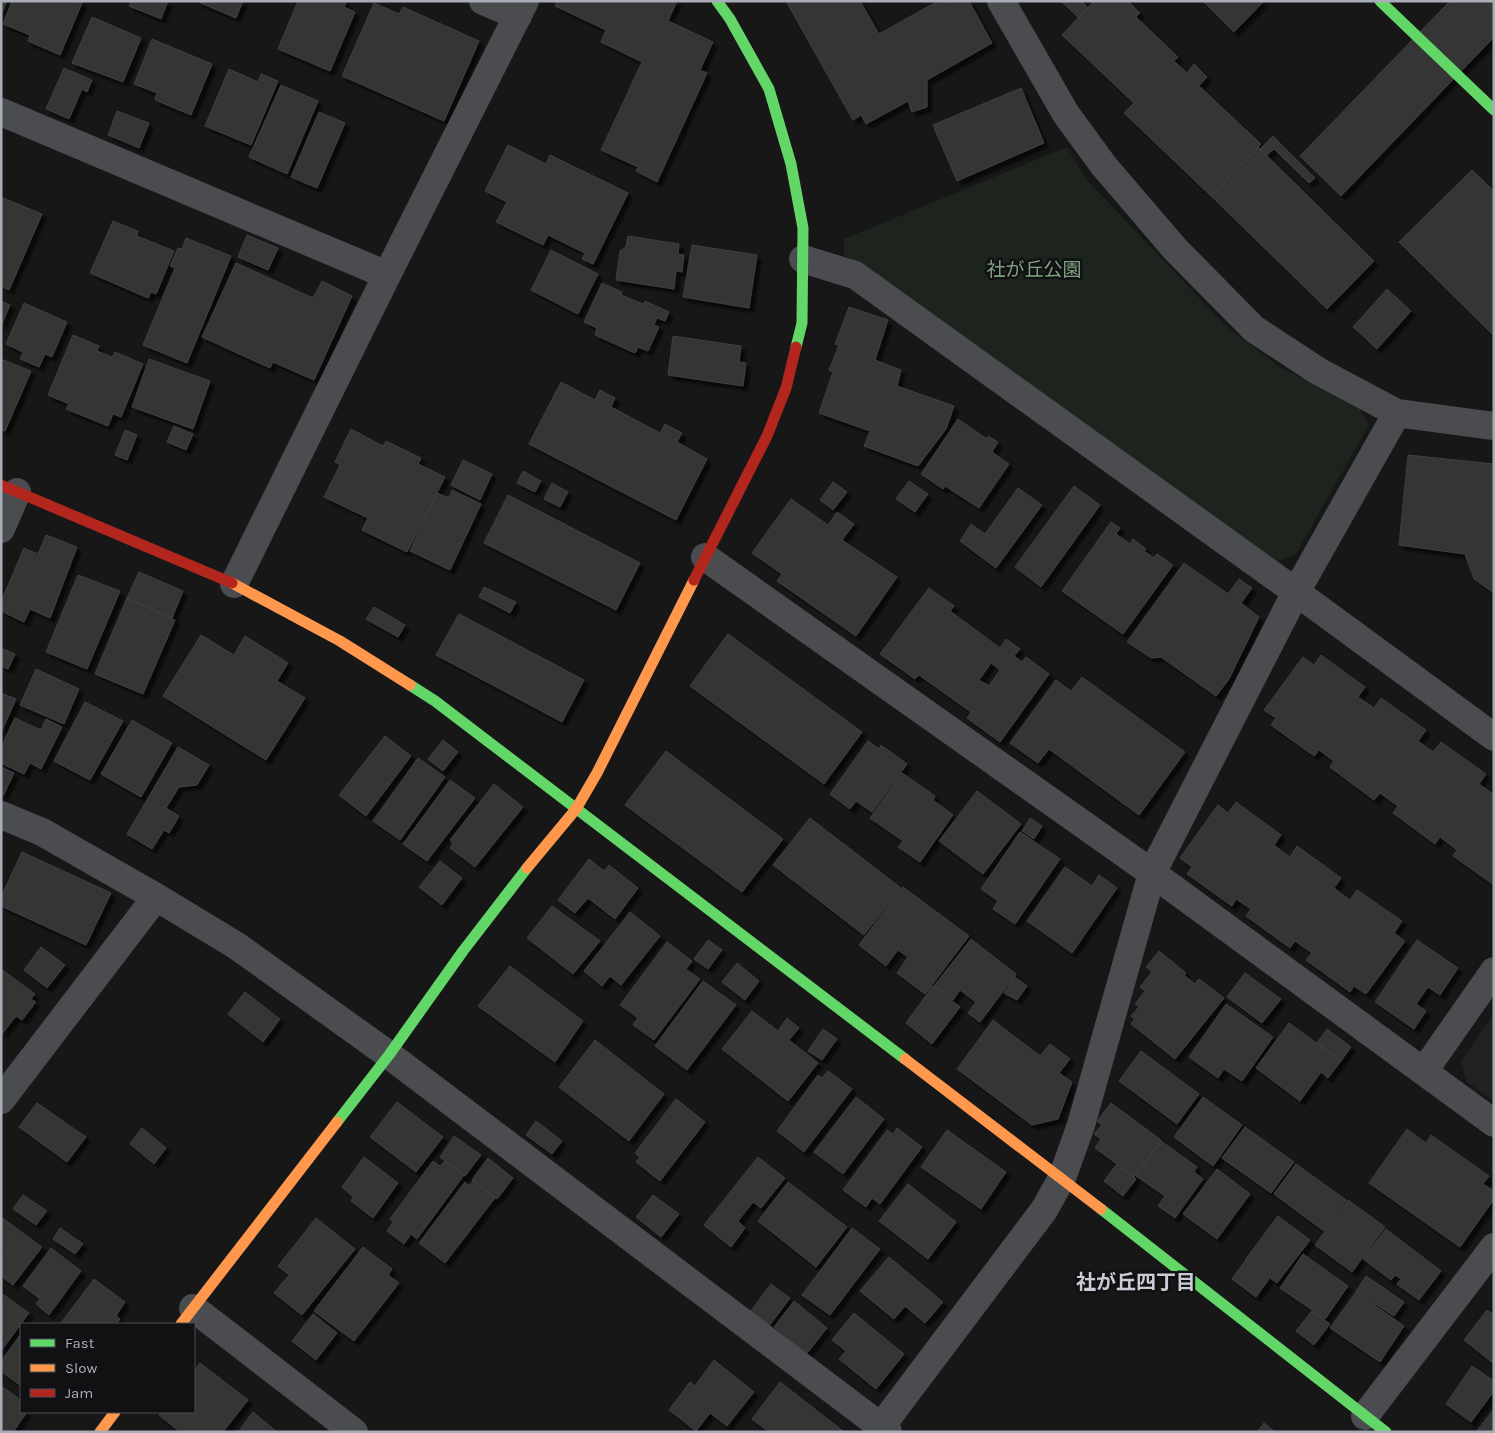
<svg xmlns="http://www.w3.org/2000/svg" width="1495" height="1433" font-family="Karla,'Noto Sans JP',sans-serif">
	<style>
		.built { fill: #212123 }
		.green { fill: #1d241e }
		.building { fill: #353536; stroke: #3f4043; fill-rule: evenodd; filter: url(#shadow) }
		.lines { fill: none; stroke-linecap: round; stroke-linejoin: round }
		.street { stroke: #4b4c50; stroke-width: 28 }
		.fast { stroke: #63d668; stroke-width: 11 }
		.slow { stroke: #ff974d; stroke-width: 11 }
		.jam { stroke: #b3261e; stroke-width: 11 }
		.labels { text-anchor: middle; stroke-width: 5; stroke-linejoin: round; paint-order: stroke }
		.park-label { font-size: 19px; fill: #7fa381; stroke: #111113 }
		.neighbourhood-label { font-size: 20px; font-weight: bold; fill: #c9ccd4; stroke: #111113 }
	</style>
	<defs>
		<filter id="shadow"><feDropShadow dx="4.5" dy="4.5" stdDeviation="1" flood-color="#0009"/></filter>
	</defs>
	<rect width="100%" height="100%" fill="#171717"/>
	<!-- built -->
	<path class="built" d="M1494,1013V1101L1467,1082L1461,1061Z"/>
	<!-- green -->
	<path class="green" d="M1067,147L1086,179L1227,327L1278,366L1359,408L1369,425L1295,555L1274,562L844,255V239Z"/>
	<!-- building -->
	<path class="building" d="M1,1H7L1,15Z
		M12,1H76L82,3L60,55L28,41L30,35L3,24Z
		M131,1H168L161,19L129,6Z
		M196,1H243L236,18Z
		M298,1H346L344,7L355,12L330,71L278,49Z
		M557,1H677L668,21L713,42L700,70L707,73L657,182L636,171L638,167L601,150L642,62L601,42L606,30L555,6Z
		M786,1H860L879,34L938,1H947L948,3L951,1H969L992,43L927,80V107L912,112L908,101L866,124L861,115L853,120Z
		M1061,1H1081L1088,8L1079,18Z
		M1094,1H1120L1123,4L1128,1L1140,13L1136,17L1178,57L1174,61L1187,73L1194,64L1207,77L1199,86L1261,144L1211,196L1124,113L1134,103L1062,35Z
		M1203,1H1264L1234,32Z
		M1450,1H1494V37L1341,196L1300,156Z
		M374,3L399,14L403,7L479,41L444,121L342,76Z
		M92,17L141,38L123,82L72,63Z
		M152,39L212,64L191,115L155,100L157,93L134,84Z
		M64,68L92,80L87,92L82,89L69,119L46,109Z
		M229,69L258,82L261,74L278,81L251,145L205,126Z
		M281,85L318,101L287,174L249,157Z
		M1021,88L1044,143L957,181L933,125Z
		M117,111L149,123L139,148L108,135Z
		M319,112L345,123L317,188L291,177Z
		M1273,136L1315,178L1309,183L1274,149L1266,156L1260,149Z
		M508,145L546,164L550,155L628,193L593,264L582,259L585,253L548,235L543,245L496,222L507,202L485,191Z
		M1258,147L1374,261L1327,309L1211,196Z
		M1472,170L1494,191V336L1399,242Z
		M3,198L42,214L9,290L1,286V201Z
		M113,221L138,231L137,236L174,251L156,294L151,292L148,298L90,273Z
		M247,235L278,248L268,270L238,257Z
		M628,236L679,244L678,254L684,255L682,272L676,271L674,289L616,280L620,251L626,247Z
		M186,238L231,256L187,363L143,345L175,268L170,266L178,248L182,249Z
		M692,245L757,255L749,308L683,297Z
		M551,250L598,274L578,314L531,290Z
		M236,263L313,298L322,281L352,296L314,380L273,362L270,368L202,337Z
		M602,283L622,292L621,295L643,304L645,301L669,312L665,321L657,318L654,325L659,327L648,351L638,347L635,353L595,335L597,328L584,322Z
		M1387,289L1411,311L1377,349L1353,327Z
		M1,301L10,305L1,326Z
		M24,303L67,322L52,357L45,354L39,367L20,359L23,352L6,344Z
		M849,307L888,320L875,360L901,370L897,386L954,406L946,429L918,466L864,446L870,431L819,413L833,372L829,370L839,345L835,344Z
		M73,335L99,346L97,351L112,357L115,352L143,364L121,417L113,414L108,426L66,409L69,404L48,395Z
		M673,336L741,346L739,362L746,363L743,386L668,375Z
		M1,359L31,371L5,431L1,430Z
		M149,359L210,381L193,429L132,407Z
		M561,382L595,400L600,390L615,398L611,407L660,433L665,424L682,433L677,442L707,459L676,520L529,444Z
		M958,419L987,439L988,436L998,442L992,452L1009,464L979,508L945,486L943,489L921,474Z
		M174,426L193,434L186,450L167,442Z
		M351,429L383,446L386,441L421,458L418,464L445,477L407,552L362,530L368,518L324,497L340,465L335,462Z
		M125,430L137,435L127,460L115,455Z
		M1408,455L1494,464V593L1474,579L1465,554L1399,545Z
		M463,460L492,474L480,500L451,485Z
		M523,471L541,481L535,492L517,483Z
		M909,481L928,494L915,512L896,499Z
		M833,482L847,492L833,510L820,500Z
		M552,483L568,492L560,507L544,499Z
		M1074,486L1100,505L1041,587L1015,567Z
		M1018,488L1042,505L996,568L960,541L971,524L985,534Z
		M452,490L481,504L450,570L410,551L437,493L449,498Z
		M508,495L640,563L616,610L484,543Z
		M791,499L828,525L837,512L854,524L842,540L897,577L856,636L777,581L782,574L752,553Z
		M1111,522L1120,528L1116,534L1130,544L1133,539L1146,549L1144,551L1154,558L1157,554L1173,565L1123,634L1062,591Z
		M46,535L77,547L50,618L30,609L24,622L1,611V602L24,548L38,554Z
		M1184,563L1228,594L1239,579L1252,588L1241,603L1259,617L1229,679L1216,696L1161,657L1151,658L1127,642Z
		M139,572L183,591L172,618L127,598Z
		M78,575L120,591L87,669L46,652Z
		M484,587L516,602L510,613L479,597Z
		M929,588L954,606L950,611L1000,648L1006,639L1020,649L1014,656L1022,662L1026,657L1049,674L1000,742L967,718L971,712L919,675L915,679L880,654ZM991,663L1000,670L989,686L979,680Z
		M127,598L175,620L143,694L95,674Z
		M374,607L405,625L398,637L366,619Z
		M459,614L584,680L562,722L436,655Z
		M728,634L862,732L824,784L690,686Z
		M201,635L234,655L245,636L288,663L277,681L305,698L266,760L163,696Z
		M1,648L15,654L8,669L1,666Z
		M1321,655L1365,687L1358,697L1374,708L1381,698L1426,730L1418,741L1433,752L1441,742L1486,774L1479,784L1494,795V885L1453,856L1457,850L1440,837L1435,844L1393,813L1398,806L1380,793L1374,800L1330,767L1334,761L1319,750L1314,756L1271,725L1276,718L1264,710L1303,657L1314,665Z
		M36,669L79,689L64,724L20,705Z
		M1082,677L1185,752L1139,815L1049,749L1038,763L1010,743L1056,680L1071,691Z
		M1,693L16,699L1,733Z
		M85,702L123,721L90,780L54,761Z
		M15,718L41,730L46,719L62,727L41,769L30,763L24,774L1,763V747Z
		M132,720L172,743L141,797L101,774Z
		M385,736L411,756L366,816L339,795Z
		M443,740L458,752L443,771L428,759Z
		M868,741L879,749L881,745L907,764L872,812L856,801L850,809L830,794Z
		M178,747L209,765L197,785L179,787L166,808L179,816L169,833L164,830L152,849L127,834Z
		M666,751L783,839L742,892L625,805Z
		M418,758L445,777L400,840L373,821Z
		M1,767L14,773L3,796L1,795Z
		M902,773L935,796L933,800L953,815L920,862L898,847L903,841L870,818Z
		M450,780L475,798L427,861L403,844Z
		M494,784L523,807L475,867L450,848L453,843L450,840Z
		M977,791L1021,824L983,874L939,841Z
		M1236,802L1281,835L1274,845L1290,857L1297,846L1341,878L1334,888L1350,900L1357,890L1402,921L1394,933L1405,941L1366,994L1354,986L1350,992L1306,960L1312,953L1295,941L1290,948L1246,916L1251,909L1236,899L1232,906L1187,874L1192,867L1180,858L1218,805L1228,813Z
		M810,818L901,888L864,935L773,865Z
		M1030,818L1042,826L1034,839L1022,831Z
		M1020,832L1060,859L1015,924L993,909L998,901L981,889Z
		M22,852L111,893L86,945L1,906V897Z
		M589,859L604,871L609,865L638,888L615,919L588,898L575,913L558,900Z
		M440,861L462,878L442,905L419,887Z
		M1065,867L1092,886L1099,875L1117,888L1072,953L1027,921Z
		M903,887L969,936L925,994L897,973L908,957L898,950L886,966L859,945Z
		M552,906L600,941L573,974L527,938Z
		M630,912L660,936L621,985L610,976L602,986L584,971Z
		M971,939L1016,974L980,1022L968,1013L976,1002L960,990L953,1000L934,986Z
		M708,940L722,950L708,969L694,959Z
		M1417,940L1458,968L1440,995L1428,987L1416,1004L1426,1011L1414,1029L1375,1002Z
		M667,942L692,961L686,969L700,979L654,1040L633,1025L638,1018L620,1005Z
		M41,947L65,965L47,988L24,970Z
		M1159,951L1186,973L1184,975L1195,984L1199,979L1224,998L1175,1059L1131,1024L1135,1019L1131,1016L1139,1007L1135,1004L1145,991L1140,987L1152,972L1146,967Z
		M737,963L759,981L745,1000L722,982Z
		M510,966L583,1021L555,1062L478,1006Z
		M1,969L35,994L31,999L36,1002L22,1020L16,1016L2,1034Z
		M1245,973L1281,999L1262,1023L1227,997Z
		M1015,977L1027,986L1017,1000L1004,993Z
		M703,981L736,1005L687,1070L655,1046Z
		M933,986L960,1007L932,1044L906,1023Z
		M245,992L280,1019L263,1042L228,1014Z
		M1226,1004L1273,1037L1242,1081L1224,1069L1218,1078L1189,1057Z
		M752,1011L778,1031L787,1018L799,1028L789,1040L818,1063L788,1101L722,1049Z
		M993,1020L1040,1056L1050,1044L1070,1059L1059,1073L1072,1082L1058,1119L1032,1125L957,1069Z
		M1289,1023L1341,1061L1328,1078L1321,1072L1300,1101L1256,1068Z
		M823,1029L837,1039L822,1060L808,1051Z
		M1327,1029L1351,1047L1341,1061L1317,1043Z
		M595,1040L664,1094L629,1141L559,1087Z
		M1141,1051L1199,1094L1177,1124L1119,1081Z
		M828,1071L852,1089L804,1152L777,1131L818,1075L822,1078Z
		M856,1097L884,1119L843,1174L814,1152Z
		M1203,1097L1242,1125L1213,1166L1174,1137Z
		M676,1099L705,1122L660,1181L636,1162L640,1157L635,1153Z
		M397,1102L443,1137L416,1172L370,1137Z
		M37,1103L86,1137L67,1162L19,1127Z
		M1111,1103L1161,1140L1134,1177L1095,1148L1101,1139L1094,1134L1102,1125L1097,1121Z
		M536,1121L562,1141L552,1154L526,1135Z
		M1245,1127L1294,1162L1271,1193L1222,1158Z
		M142,1128L166,1148L154,1164L130,1144Z
		M897,1128L922,1147L880,1204L872,1198L866,1207L843,1190L887,1130L893,1134Z
		M1407,1129L1426,1143L1431,1135L1489,1176L1483,1184L1494,1191V1199L1460,1247L1369,1183Z
		M947,1130L1006,1172L981,1209L921,1167Z
		M454,1136L481,1155L465,1176L440,1157Z
		M1161,1141L1197,1167L1194,1172L1203,1179L1175,1218L1158,1206L1165,1196L1136,1176Z
		M364,1157L398,1183L373,1218L351,1201L353,1197L342,1187Z
		M758,1157L785,1178L761,1208L753,1202L738,1221L745,1228L731,1247L704,1225Z
		M488,1158L513,1178L497,1199L472,1180Z
		M433,1161L440,1166L445,1161L464,1175L417,1239L411,1234L404,1244L387,1231L393,1222L390,1219Z
		M1117,1164L1136,1179L1123,1196L1104,1181Z
		M1296,1164L1346,1200L1324,1231L1274,1194Z
		M1217,1169L1250,1194L1217,1239L1183,1214Z
		M473,1181L495,1198L445,1263L419,1243L465,1182L469,1186Z
		M788,1182L847,1227L816,1267L758,1221Z
		M908,1184L956,1222L928,1259L879,1221Z
		M23,1195L47,1211L36,1225L13,1209Z
		M653,1195L679,1214L661,1237L636,1217Z
		M1348,1200L1385,1227L1352,1272L1315,1245Z
		M1278,1216L1310,1240L1277,1283L1245,1260Z
		M1,1217L42,1247L13,1285L1,1276V1259L4,1255L1,1253Z
		M316,1218L355,1249L302,1315L274,1293L289,1275L278,1266Z
		M60,1228L83,1244L75,1254L53,1239Z
		M852,1228L880,1249L830,1315L802,1295Z
		M1386,1229L1441,1271L1419,1300L1397,1284L1401,1279L1395,1275L1391,1280L1363,1259Z
		M363,1247L392,1269L388,1275L399,1283L354,1341L314,1311Z
		M51,1248L81,1271L49,1315L36,1304L40,1299L23,1286Z
		M1303,1254L1348,1286L1325,1319L1280,1288Z
		M889,1257L943,1302L925,1323L905,1306L894,1319L860,1291Z
		M1245,1261L1269,1279L1256,1297L1232,1279Z
		M1366,1276L1404,1302L1394,1316L1356,1291Z
		M94,1279L125,1302L116,1316L120,1319L116,1324H62L61,1323Z
		M771,1284L790,1298L769,1326L750,1312Z
		M1356,1292L1404,1326L1380,1362L1330,1328Z
		M1,1293L29,1313L1,1351Z
		M794,1301L827,1328L807,1353L774,1327Z
		M1487,1310L1494,1315V1364L1464,1340Z
		M1312,1311L1330,1324L1314,1345L1296,1331Z
		M854,1313L904,1354L876,1389L839,1359L846,1351L832,1340Z
		M313,1314L337,1333L316,1360L292,1341Z
		M21,1334V1386L1,1371V1361Z
		M714,1360L754,1392L727,1426L710,1413L696,1431L669,1410L690,1382L695,1386Z
		M200,1363L248,1400L223,1432H180L159,1415L162,1412H194V1371Z
		M1472,1366L1494,1381V1391L1471,1422L1446,1404Z
		M780,1382L843,1431V1432H769L752,1419Z
		M1,1386L21,1400V1412H27L13,1432H1Z
		M1494,1409V1432H1476Z
		M253,1412L277,1432H238Z
		M1264,1423L1275,1432H1257Z"/>
	<g class="lines">
		<!-- street -->
		<path class="street" d="M483,1L518,16
			M1001,1L1066,114L1104,166L1176,250L1254,329L1318,371L1397,413L1494,426
			M1,112L387,275
			M803,259L855,275L1296,592L1494,737
			M1,529L17,492
			M705,557L1152,873L1494,1123
			M234,584L387,275L525,1
			M1,815L42,832L156,897L237,946L389,1055L888,1432
			M1424,1071L1494,971
			M1,1100L156,897
			M193,1308L354,1432
			M1365,1416L1494,1247
			M877,1432L1044,1210L1062,1178L1081,1125L1152,873L1296,592L1397,413"/>
		<!-- fast -->
		<path class="fast" d="M717,1L730,19L769,89L791,164L803,228L802,323L796,347
			M1380,1L1494,110
			M410,685L435,701L905,1059
			M337,1122L389,1055L463,951L527,868
			M1101,1209L1386,1432"/>
		<!-- slow -->
		<path class="slow" d="M232,583L340,641L410,685
			M527,868L576,809L597,773L694,580
			M905,1059L1101,1209
			M181,1324L337,1122
			M100,1432L115,1412"/>
		<!-- jam -->
		<path class="jam" d="M1,485L232,583
			M694,580L767,436L786,388L796,347"/>
	</g>
	<g class="labels">
		<!-- park labels -->
		<g class="park-label">
			<text x="1034" y="276">社が丘公園</text>
		</g>
		<!-- neighbourhood labels -->
		<g class="neighbourhood-label">
			<text x="1136" y="1289">社が丘四丁目</text>
		</g>
	</g>
	<!-- border -->
	<rect width="1495" height="1433" fill="none" stroke="#a8adb8" stroke-width="5"/>
	<!-- legend -->
	<rect x="20" y="1323" width="175" height="90" fill="#111113" stroke="#4d4f55"/>
	<rect x="30" y="1339" width="25" height="8" fill="#63d668" stroke="#4d4f55"/>
	<text x="65" y="1348" font-size="15" fill="#a8adb8">Fast</text>
	<rect x="30" y="1364" width="25" height="8" fill="#ff974d" stroke="#4d4f55"/>
	<text x="65" y="1373" font-size="15" fill="#a8adb8">Slow</text>
	<rect x="30" y="1389" width="25" height="8" fill="#b3261e" stroke="#4d4f55"/>
	<text x="65" y="1398" font-size="15" fill="#a8adb8">Jam</text>
</svg>
